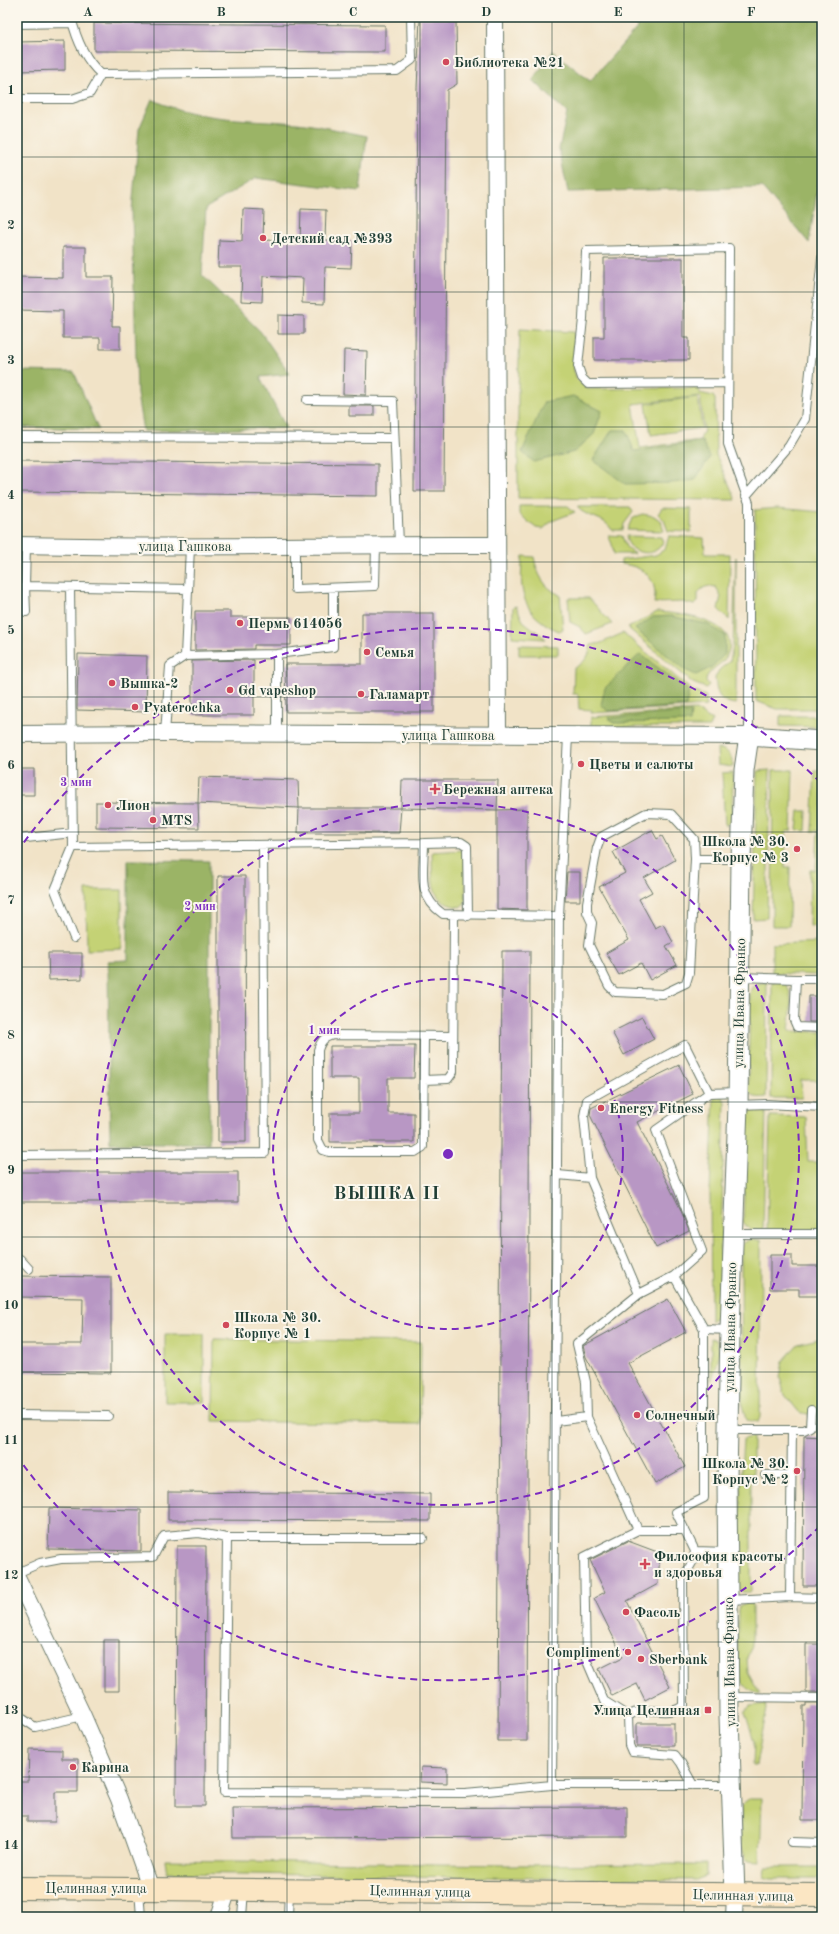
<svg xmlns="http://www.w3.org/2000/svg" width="839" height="1934" font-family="'Old Standard TT',serif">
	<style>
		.green { fill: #c4d274; stroke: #728854; fill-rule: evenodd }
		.forest { fill: #9bb466; stroke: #5d784d }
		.building { fill: #b897c4 }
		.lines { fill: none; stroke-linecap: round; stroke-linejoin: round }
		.service-casing { stroke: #687767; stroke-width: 10 }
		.minor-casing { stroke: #687767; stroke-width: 18 }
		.tertiary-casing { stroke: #687767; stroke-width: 21 }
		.secondary-casing { stroke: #687767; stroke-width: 24 }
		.service { stroke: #fff; stroke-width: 8 }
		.minor { stroke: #fff; stroke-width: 16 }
		.tertiary { stroke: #fff; stroke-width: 19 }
		.secondary { stroke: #fbe6c3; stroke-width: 22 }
		.grid { fill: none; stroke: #1f3d34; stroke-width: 1; stroke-opacity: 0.55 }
		.ring { fill: none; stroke: #7b2cbf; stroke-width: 2; stroke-dasharray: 7 5 }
		.poi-dot { fill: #d1495b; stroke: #fbf7ec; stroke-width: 1.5 }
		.labels { text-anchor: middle; stroke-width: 4; stroke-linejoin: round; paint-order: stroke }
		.poi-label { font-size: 14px; font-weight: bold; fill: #1f3d34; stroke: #fbf7ec; text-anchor: start }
		.street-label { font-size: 14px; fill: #1f3d34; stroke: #fbf7ec }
		.district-label { font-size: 18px; font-weight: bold; letter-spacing: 1px; fill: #1f3d34; stroke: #fbf7ec }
		.centre { fill: #7b2cbf; stroke: #fbf7ec; stroke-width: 2 }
		.ring-label { font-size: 12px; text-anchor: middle; font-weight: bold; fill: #7b2cbf; stroke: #fbf7ec; stroke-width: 4; stroke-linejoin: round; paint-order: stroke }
		.neatline { fill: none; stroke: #1f3d34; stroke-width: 1.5 }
		.grid-label { font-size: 13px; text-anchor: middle; font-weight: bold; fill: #1f3d34 }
	</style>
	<rect width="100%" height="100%" fill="#fbf7ec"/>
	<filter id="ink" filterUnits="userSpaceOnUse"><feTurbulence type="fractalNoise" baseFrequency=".025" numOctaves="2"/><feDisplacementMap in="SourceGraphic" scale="8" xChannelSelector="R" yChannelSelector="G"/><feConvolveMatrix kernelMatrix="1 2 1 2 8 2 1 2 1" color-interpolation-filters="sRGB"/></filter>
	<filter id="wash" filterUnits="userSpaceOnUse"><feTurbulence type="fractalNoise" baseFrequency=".012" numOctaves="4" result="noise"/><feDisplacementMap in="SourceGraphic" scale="16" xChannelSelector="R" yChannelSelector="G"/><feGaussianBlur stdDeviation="0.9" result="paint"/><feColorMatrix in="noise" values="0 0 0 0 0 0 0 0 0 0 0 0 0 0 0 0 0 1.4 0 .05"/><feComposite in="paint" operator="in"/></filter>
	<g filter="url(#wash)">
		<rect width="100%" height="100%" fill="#f1e3c7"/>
		<!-- green -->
		<path class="green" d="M520,329L574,332V371L577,379L587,389L699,388L700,393L713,396L715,399L716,455L736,500L518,498V391ZM700,396L704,430L700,440L640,448L633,404Z
			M698,397L702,428L651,435L646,404Z
			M519,506H568L575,512L552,521L543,529L536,528L519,514Z
			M577,507H630L633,512L624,524L623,530H612C604,516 586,518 577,507Z
			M662,508L691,509V532L668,531L664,520L658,514Z
			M777,508L822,512V709H777L756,701L755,510Z
			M642,514L654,516L661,521L664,531L627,530L632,519Z
			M608,535L622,536L626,547L635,554H614L612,544Z
			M626,536L661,537L663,542C656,559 628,555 626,536Z
			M669,536L704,538L705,554H730L729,620L718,609L721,596L716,587C707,585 703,587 698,593V602L694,605L683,602L654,603C659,580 644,566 621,564V560L656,555L665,549Z
			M523,556L534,557C537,574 544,588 560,595L563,629L559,631C523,616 518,592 523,556Z
			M736,557V704C719,702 717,695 715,678L719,670L730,661L733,646Z
			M568,598H589L612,624L586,634L580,627L570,622Z
			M516,606L523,621L546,639L512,637L513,607Z
			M657,612C678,613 743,621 727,655C722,666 707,669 706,681L709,685L706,688L693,683L628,628Z
			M623,633L694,692L706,696V706L591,713L592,710L579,709L578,694H573L574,668C585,662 589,657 591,645L601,643Z
			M519,645L558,646V655H519Z
			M696,710L712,720L709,727H591V717Z
			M780,716H822V727L780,726Z
			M717,749C729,749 732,756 733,767L718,765Z
			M770,770L767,918L753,919L757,771Z
			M773,770H793L791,831H786L785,867H790L789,926H772Z
			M815,771H822V926H809L810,870H816L818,831H812Z
			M733,772L732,821L725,826L722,773Z
			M799,811H807L806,831L797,830Z
			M465,850L466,902L460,907C427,904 433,877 432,852Z
			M86,890H122V949L87,950Z
			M822,942V971L815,975L772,973V944Z
			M772,981L784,982C795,992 790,1018 789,1031L822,1032V1080H801L802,1098H771Z
			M767,982L766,1097C757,1098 752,1098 748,1090L750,994C751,984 758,983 767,982Z
			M714,1094L722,1095L725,1102L723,1169H721L723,1172L720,1280L718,1283H720L719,1314L716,1319L711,1321L710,1192Z
			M754,1109L766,1110L763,1232L750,1230L743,1222L747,1115L749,1112Z
			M770,1116L806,1117L808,1162H822V1230L767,1232Z
			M749,1240H761L760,1417L758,1422L746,1420L742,1405L741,1248L743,1243Z
			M165,1334H204V1402H165Z
			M711,1338L716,1340C723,1352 716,1370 711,1381Z
			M822,1338V1417H821L799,1412L785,1395L780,1378L783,1361L798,1344Z
			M214,1339L421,1342L420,1424L213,1421Z
			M753,1437V1474H741L743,1439Z
			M741,1481H751V1592H743L738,1589Z
			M745,1603L752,1604V1645L747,1658L748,1672L760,1694C752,1692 746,1689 742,1682C736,1673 738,1625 738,1611L739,1606Z
			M765,1704L767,1709L756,1765H753L754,1741L745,1712L750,1706Z
			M749,1798H762L760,1861L746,1860L741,1846V1807Z
			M165,1860L507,1865L706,1864V1876L696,1880L167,1873Z
			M765,1867H822V1879H770L764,1877Z
			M597,1912H650L704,1917H596Z"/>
		<!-- forest -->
		<path class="forest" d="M635,17H822V160L809,243L762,187L568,192L559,149L567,113L533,80L553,51L590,81L637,28Z
			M152,99C200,123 255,118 306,124C326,127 347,132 367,136L360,191L256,178L206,208L202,275L260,331L290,374L260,377L286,428L143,431L137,394L132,211L139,129Z
			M17,371L74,372L98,429L17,427Z
			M573,396L602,411L594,434L574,452L534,462L522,452L544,402Z
			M612,430H626L634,451L702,441L710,457L695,480L672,483L625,484L593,460Z
			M671,616L707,624L725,635V654L712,667L696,675L685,670L635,629L653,617Z
			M640,654L689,691L686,706L608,711L601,705L605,688Z
			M691,712L690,722L613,723L609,718Z
			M128,860L209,861V1143H110L108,961L128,960Z"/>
		<g id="blocks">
			<!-- building -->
			<path class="building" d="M420,18L456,19L457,84L447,90L444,491H414L417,88Z
				M94,23L385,25V52L94,51Z
				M65,41V70L17,71V42Z
				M243,209L264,210L263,240L300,241L301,209L326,210L325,240L352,241L351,268L325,267L324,304L302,303L303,278L263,276L262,302L241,301L242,267H218L219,240L242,241Z
				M63,247H86V277H113L112,326H120V349H100V338H63V311L17,310V277L63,278Z
				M604,258H683V338H689V360H594V337H604Z
				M278,315L304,316V334H278Z
				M344,350L367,351L366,395L343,394Z
				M349,406H374V416H349Z
				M17,461L378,464V496L17,492Z
				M195,611H230V617H291V645H254V649L195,650Z
				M362,613H434V712H286L285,664H362Z
				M78,654L147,656L146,712L77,710Z
				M254,660V715H192V661Z
				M17,769H34V795H17Z
				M199,777L298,780L299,808L198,803Z
				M402,780H498L497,810L401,808Z
				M96,802L198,803L199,828L96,827Z
				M299,808H401L399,833H298Z
				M527,809V910L497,909V810Z
				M652,830L657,839L662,836L675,860L644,878L652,892L639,899L655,928L663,924L673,942L666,946L677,965L650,980L641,963L619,975L606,953L629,940L599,887L625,873L613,852Z
				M567,872H580V901H565Z
				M218,876H245L246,1142H218Z
				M502,951H530L527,1741H498Z
				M48,953H82V979L49,980Z
				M809,996H822V1022H809Z
				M642,1017L654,1039L624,1055L612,1032Z
				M330,1046H415L414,1078H388V1113H414V1142H330V1113H359V1078H330Z
				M679,1065L693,1094L637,1122L680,1208L689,1231L656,1248L590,1115L591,1108Z
				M17,1172H238V1202H17Z
				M770,1255H792V1266H822V1296H799V1289H770Z
				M17,1276L111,1277V1373L17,1372V1344H82L83,1298L17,1297Z
				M668,1299L686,1332L628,1363L685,1467L655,1484L586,1357L583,1346Z
				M804,1436L822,1437V1586H803Z
				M168,1492L430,1494V1521L168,1520Z
				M49,1508L141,1510V1551L48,1549Z
				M628,1541L660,1553L658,1584L627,1601L670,1687L645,1700L637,1684L612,1696L599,1669L623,1657L594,1598L605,1592L590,1560Z
				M177,1546H206L205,1806H176Z
				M104,1640H119V1691H104Z
				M806,1644H822V1692H806Z
				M806,1703H822V1820H802L803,1706H806Z
				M637,1723H674V1746H637Z
				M29,1749L62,1750V1759H78V1792H55V1822H27V1816H17V1781H28Z
				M421,1767L447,1768V1783L420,1782Z
				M627,1807V1837L233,1838L232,1808Z"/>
		</g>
	</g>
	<g filter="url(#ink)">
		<use href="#blocks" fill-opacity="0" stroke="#687767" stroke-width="1"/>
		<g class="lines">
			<!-- service casing -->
			<g class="service-casing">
				<path id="service" d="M71,17C76,38 84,59 101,74L397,71L412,60L411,17
					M17,24L72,23
					M17,99H72L90,93L101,74
					M727,383L588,384L582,378L578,366L583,319L586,251L729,248L728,444L749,503V736
					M307,400L393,401L399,544
					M17,437L393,438
					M746,496L789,446L805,419L822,258
					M26,545L25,586L26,612
					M295,545V589L375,586L376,545
					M25,586L188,589
					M70,587L73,847L424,843C424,872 416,895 443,914L559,916
					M185,656L277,654
					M165,733L170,666L185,656L190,547
					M277,734V654L333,647V588
					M17,839L73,833
					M424,843L461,842L467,846L468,916
					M73,847L55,890L74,938
					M695,859L694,839L671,814L646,813L601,837L597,848L587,903V912L592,923L589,945L609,986L615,992L663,994L686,983L689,973L695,859H741
					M739,977L796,979
					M822,979H796L794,1020L797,1027L822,1028
					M424,1036L423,1147L415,1152H329L323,1150L318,1140V1050C321,1041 323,1038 333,1035L453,1036
					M424,1080L448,1079L453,1072L454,916
					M709,1093L738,1092
					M738,1105L768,1104L822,1107
					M17,1155L265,1153L263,845
					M558,1175L590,1178L639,1294
					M734,1234H822
					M17,1259H20L29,1269
					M674,1276L704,1329L730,1330
					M704,1329V1498L676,1512L695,1551L727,1552
					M17,1415L108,1416
					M587,1417L586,1382L577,1344L639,1294L674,1276L702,1251L656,1130L709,1093L685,1045L587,1100L584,1116L590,1178
					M556,1421L587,1417L638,1530
					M728,1430H792L790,1597L729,1600
					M792,1430H804L810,1427L811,1410
					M765,1475H792
					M685,1530H638L584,1557L586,1659L604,1701L628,1716L629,1745L632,1752L675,1755L681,1763L693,1785
					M423,1538H227L224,1792L465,1793L552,1785H732
					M17,1573L40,1563L61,1559L153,1557L164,1536L199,1533L227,1538
					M790,1597L822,1598
					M729,1697L822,1698
					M17,1715L35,1727L83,1716
					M628,1716C631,1715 634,1712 637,1712C652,1707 671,1717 684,1705L683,1578L693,1561L695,1551
					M552,1785L559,916L568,736
					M792,1842L822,1843
					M139,1890L141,1917
					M242,1917L244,1890
					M288,1917L289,1891"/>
			</g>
			<!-- minor casing -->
			<g class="minor-casing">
				<path id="minor" d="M495,17L498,735
					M17,545C177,549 337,544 497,545
					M17,734L165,733L749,736
					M17,1577L83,1716L119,1799L151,1889
					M219,1917L228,1889
					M734,1917L735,1895"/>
			</g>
			<!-- tertiary casing -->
			<g class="tertiary-casing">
				<path id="tertiary" d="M735,1895L729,1716L727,1478L730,1330L738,1105L741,859L744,770L749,736L822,741"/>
			</g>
			<!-- secondary casing -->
			<g class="secondary-casing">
				<path id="secondary" d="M17,1888L822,1895"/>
			</g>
			<!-- service -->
			<use href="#service" class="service"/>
			<!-- minor -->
			<use href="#minor" class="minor"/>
			<!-- tertiary -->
			<use href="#tertiary" class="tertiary"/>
			<!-- secondary -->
			<use href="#secondary" class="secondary"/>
		</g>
	</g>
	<!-- grid -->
	<path class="grid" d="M154,17V1917M287,17V1917M420,17V1917M552,17V1917M684,17V1917M17,157H822M17,292H822M17,427H822M17,562H822M17,697H822M17,832H822M17,967H822M17,1102H822M17,1237H822M17,1372H822M17,1507H822M17,1642H822M17,1777H822"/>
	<!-- distance rings -->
	<g class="ring">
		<circle cx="448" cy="1154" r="175"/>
		<circle cx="448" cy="1154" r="351"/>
		<path d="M820 1526A526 526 0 0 1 17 1456M17 852A526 526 0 0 1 820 782"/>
	</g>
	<!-- markers -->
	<g class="poi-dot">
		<circle cx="446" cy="62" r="4"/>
		<circle cx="263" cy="238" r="4"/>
		<circle cx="240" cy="623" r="4"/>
		<circle cx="367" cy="652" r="4"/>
		<circle cx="112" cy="683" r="4"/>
		<circle cx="230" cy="690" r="4"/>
		<circle cx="361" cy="694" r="4"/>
		<circle cx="135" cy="707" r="4"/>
		<circle cx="581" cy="764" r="4"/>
		<path d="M433 783h4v4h4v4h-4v4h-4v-4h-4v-4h4z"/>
		<circle cx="108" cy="805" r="4"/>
		<circle cx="153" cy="820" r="4"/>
		<circle cx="797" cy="849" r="4"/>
		<circle cx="601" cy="1108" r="4"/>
		<circle cx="226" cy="1325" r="4"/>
		<circle cx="637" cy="1415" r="4"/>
		<circle cx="797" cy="1471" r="4"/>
		<path d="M643 1558h4v4h4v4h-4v4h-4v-4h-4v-4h4z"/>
		<circle cx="626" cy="1612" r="4"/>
		<circle cx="628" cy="1652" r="4"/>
		<circle cx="641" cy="1659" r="4"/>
		<rect x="704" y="1706" width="8" height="8" rx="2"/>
		<circle cx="73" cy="1767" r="4"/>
	</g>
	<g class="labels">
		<!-- poi labels -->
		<g class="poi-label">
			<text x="454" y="67">Библиотека №21</text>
			<text x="271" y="243">Детский сад №393</text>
			<text x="248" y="628">Пермь 614056</text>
			<text x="375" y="657">Семья</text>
			<text x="120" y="688">Вышка-2</text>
			<text x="238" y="695">Gd vapeshop</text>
			<text x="369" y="699">Галамарт</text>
			<text x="143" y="712">Pyaterochka</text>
			<text x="589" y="769">Цветы и салюты</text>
			<text x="443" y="794">Бережная аптека</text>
			<text x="116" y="810">Лион</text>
			<text x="161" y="825">MTS</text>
			<text x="789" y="846" text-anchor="end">Школа № 30.<tspan x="789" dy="16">Корпус № 3</tspan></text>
			<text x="609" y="1113">Energy Fitness</text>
			<text x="234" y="1322">Школа № 30.<tspan x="234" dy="16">Корпус № 1</tspan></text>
			<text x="645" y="1420">Солнечный</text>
			<text x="789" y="1468" text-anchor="end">Школа № 30.<tspan x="789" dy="16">Корпус № 2</tspan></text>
			<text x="654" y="1561">Философия красоты<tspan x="654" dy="16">и здоровья</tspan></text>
			<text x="634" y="1617">Фасоль</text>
			<text x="620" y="1657" text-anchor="end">Compliment</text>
			<text x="649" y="1664">Sberbank</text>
			<text x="700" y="1715" text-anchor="end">Улица Целинная</text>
			<text x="81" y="1772">Карина</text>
		</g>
		<!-- street labels -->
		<g class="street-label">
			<text x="185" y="551">улица Гашкова</text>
			<text x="448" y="740">улица Гашкова</text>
			<text transform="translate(739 1003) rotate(-89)" y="5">улица Ивана Франко</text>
			<text transform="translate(730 1327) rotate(-89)" y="5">улица Ивана Франко</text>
			<text transform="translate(729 1662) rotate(-91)" y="5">улица Ивана Франко</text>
			<text x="96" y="1893">Целинная улица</text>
			<text transform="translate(420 1891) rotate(1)" y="5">Целинная улица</text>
			<text transform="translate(743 1895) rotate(1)" y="5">Целинная улица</text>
		</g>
		<!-- district labels -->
		<g class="district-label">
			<text x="387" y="1199">ВЫШКА II</text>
		</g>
	</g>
	<circle cx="448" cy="1154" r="6" class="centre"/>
	<g class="ring-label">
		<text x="76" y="786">3 мин</text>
		<text x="200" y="910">2 мин</text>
		<text x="324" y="1034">1 мин</text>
	</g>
	<!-- margin -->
	<rect width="839" height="1934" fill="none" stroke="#fbf7ec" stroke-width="44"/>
	<rect x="22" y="22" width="795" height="1890" class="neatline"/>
	<g class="grid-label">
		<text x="88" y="16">A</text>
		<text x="221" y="16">B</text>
		<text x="353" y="16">C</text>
		<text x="486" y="16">D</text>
		<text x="618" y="16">E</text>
		<text x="751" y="16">F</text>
		<text x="11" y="94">1</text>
		<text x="11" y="229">2</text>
		<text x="11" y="364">3</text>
		<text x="11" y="499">4</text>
		<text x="11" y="634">5</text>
		<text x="11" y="769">6</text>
		<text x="11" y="904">7</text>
		<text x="11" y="1039">8</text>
		<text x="11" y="1174">9</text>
		<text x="11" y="1309">10</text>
		<text x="11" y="1444">11</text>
		<text x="11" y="1579">12</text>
		<text x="11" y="1714">13</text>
		<text x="11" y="1849">14</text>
	</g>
</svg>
